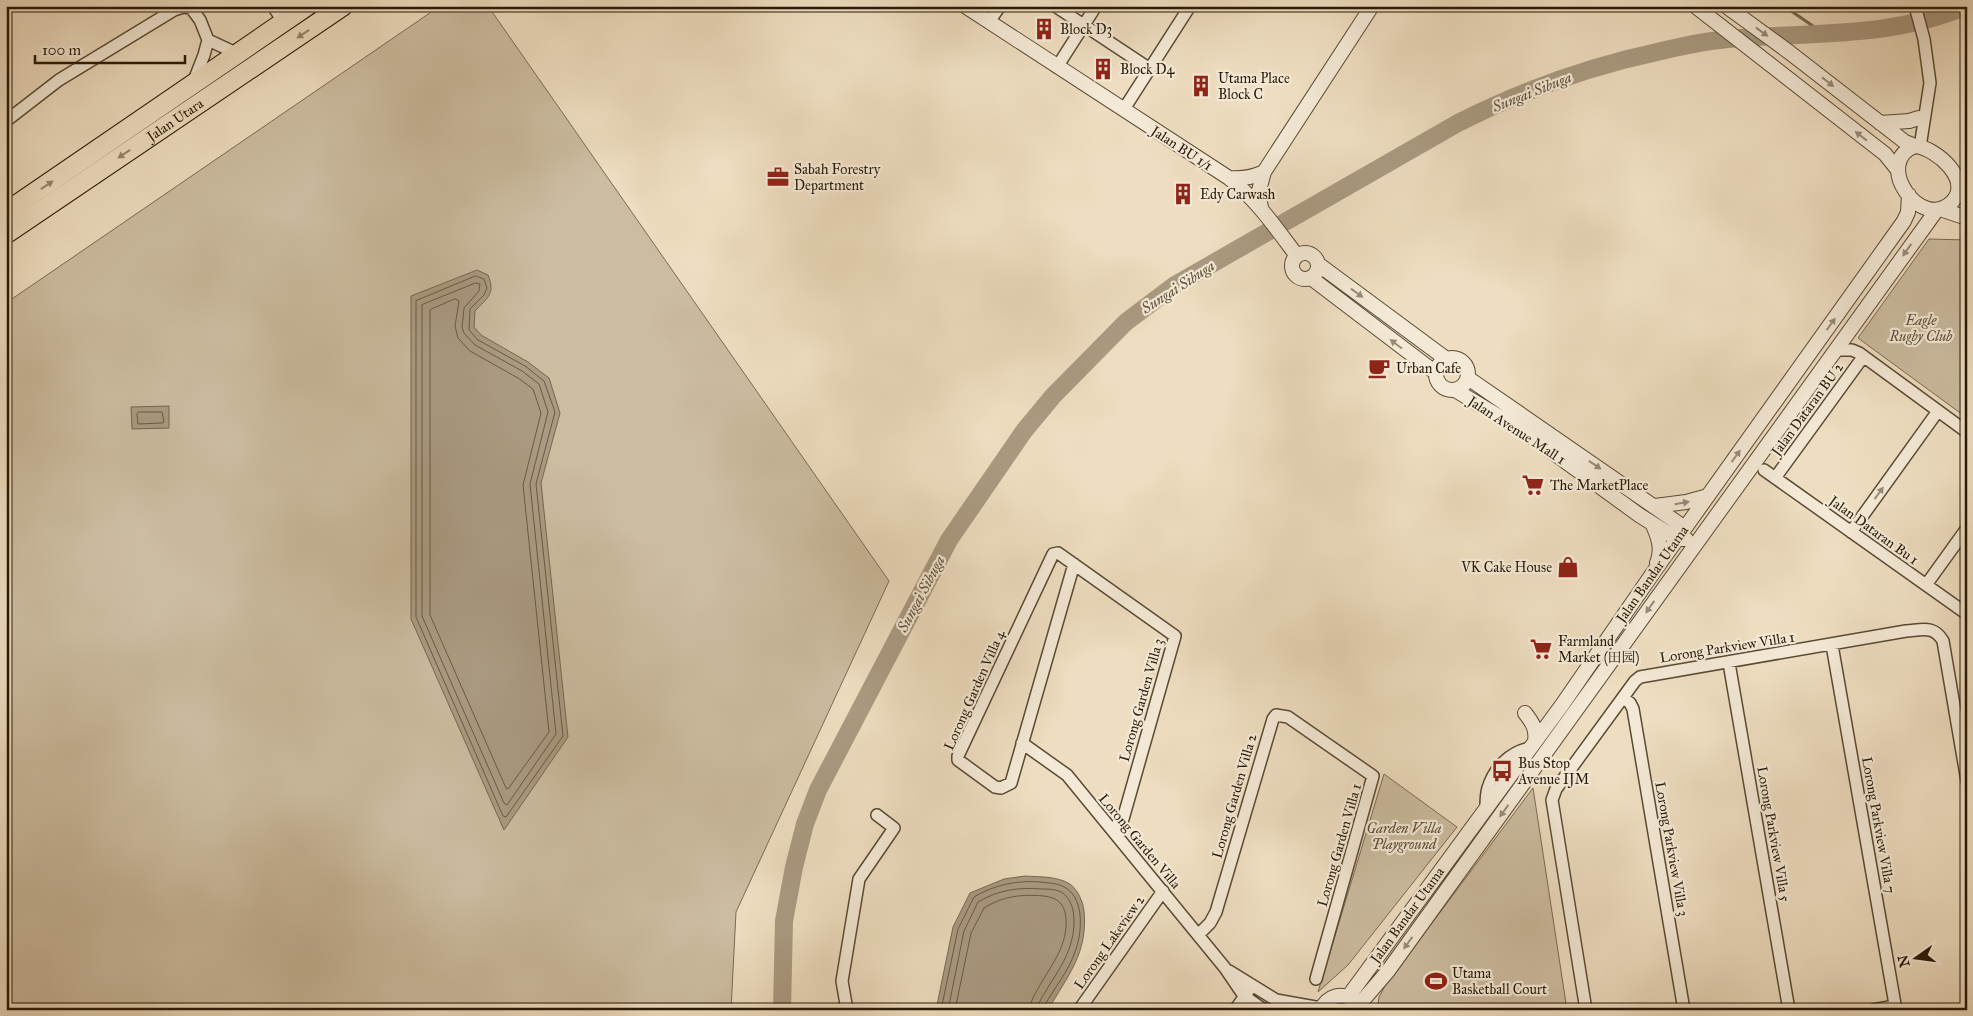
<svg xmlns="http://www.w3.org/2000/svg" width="1973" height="1016" font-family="'IM FELL Great Primer','Noto Serif SC',serif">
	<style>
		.green { fill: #ccbca0; stroke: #7a6a53 }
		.water { fill: #aa9a81; stroke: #766650 }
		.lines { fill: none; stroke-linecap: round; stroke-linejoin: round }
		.shore { stroke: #685a44; stroke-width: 1 }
		.stream { stroke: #766650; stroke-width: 3 }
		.river { stroke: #aa9a81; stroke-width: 18 }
		.minor-casing { stroke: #594a34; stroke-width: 14 }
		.tertiary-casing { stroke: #594a34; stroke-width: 16 }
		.trunk-casing { stroke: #271906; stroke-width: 21 }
		.minor { stroke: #f4e9d6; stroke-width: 11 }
		.tertiary { stroke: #f4e9d6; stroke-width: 14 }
		.trunk { stroke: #eeddc0; stroke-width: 19 }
		.oneway { fill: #988b78 }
		.oneway2 { fill: #94856c }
		.labels { text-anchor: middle; stroke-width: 4.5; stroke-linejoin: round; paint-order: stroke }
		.poi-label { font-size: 14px; fill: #271906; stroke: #f4e9d6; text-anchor: start }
		.street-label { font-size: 14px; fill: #271906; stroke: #f4e9d6 }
		.park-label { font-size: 14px; font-style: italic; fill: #594a34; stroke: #f4e9d6 }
		.water-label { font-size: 15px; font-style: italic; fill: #5b4d37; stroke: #f4e9d6 }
	</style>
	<rect width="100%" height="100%" fill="#eeddc0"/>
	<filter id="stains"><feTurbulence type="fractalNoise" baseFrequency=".004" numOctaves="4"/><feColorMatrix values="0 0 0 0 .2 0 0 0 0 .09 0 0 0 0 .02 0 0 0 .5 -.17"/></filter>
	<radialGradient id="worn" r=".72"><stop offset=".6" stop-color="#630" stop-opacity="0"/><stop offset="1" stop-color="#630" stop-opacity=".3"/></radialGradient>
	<!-- green -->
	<path class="green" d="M440,6H488L889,581L736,912L731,1010H6V303Z
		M1929,239L1967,240V418L1858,338Z
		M1384,774L1457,827L1348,965L1318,992Z
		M1533,788L1567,1010H1377L1379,997L1385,986Z"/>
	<!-- water -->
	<path class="water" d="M477,270L488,275C496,294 487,298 475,311L474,327L481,335L528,362L549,378L560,413L541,483L568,737L504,830L411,619V296Z
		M169,406V428L132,429L131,407Z
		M1025,876C1039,877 1057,876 1070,884C1078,890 1083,902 1084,911C1088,953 1068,975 1048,1010H936L953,927L970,893L1004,879Z"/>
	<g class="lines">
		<!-- shore -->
		<path class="shore" d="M476,276L484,279L487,288L484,295L470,309L469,330L478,340L525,366L544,381L555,412L536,484L563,736L506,817L503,816L416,617V301Z
			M476,283L480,284L479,291L464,308L462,327L464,333L475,345L522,371L539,384L548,412L530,484L556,734L507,805L504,803L422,616V305Z
			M455,299L459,301L455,326L458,338L470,351L518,378L533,389L541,413L523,485L549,732L508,789L506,788L430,615V310Z
			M139,412H162L164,422L162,423L138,424L137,414Z
			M941,1010L958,929L974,897C994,885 1017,880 1040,882C1049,883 1058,883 1066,888C1085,900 1082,934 1075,952C1069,970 1054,989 1044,1006V1010
			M948,1010L964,931L978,902C998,890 1019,887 1041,889C1049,889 1058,889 1064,894C1078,906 1075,933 1069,949C1064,965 1047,987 1039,1003L1037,1010
			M955,1010L971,933L984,908C1003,896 1022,894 1044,896C1058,898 1064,903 1066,918C1068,944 1053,963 1040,985C1036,993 1030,1000 1030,1010"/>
		<!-- stream -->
		<path class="stream" d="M1784,6L1823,33"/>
		<!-- river -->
		<path class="river" d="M782,1010L784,921L794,867L805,824L818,790L949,540L1024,431L1053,396L1126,322L1175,285L1458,123C1521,91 1587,67 1657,52C1678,47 1699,42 1720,40C1803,31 1888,40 1966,6"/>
		<!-- minor casing -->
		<g class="minor-casing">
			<path id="minor" d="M273,6L284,23
				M1055,6L1150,69
				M1915,6L1924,39L1930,83L1920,147
				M191,8L200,20L208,40
				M989,22L1000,6
				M208,40L238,54
				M1057,67L1096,6
				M193,83L204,55L208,40
				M1124,109L1190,6
				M6,121L59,80L174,10L183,7L191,8
				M1836,350H1852L1859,353L1967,432
				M1764,470L1967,614
				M1775,478L1863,357
				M1851,532L1938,411
				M1074,564L1011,783L1001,788L995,787L958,760V756L1053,554L1058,553L1175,636L1123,819L1112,830
				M1926,585L1967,528
				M1832,645L1896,1010
				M1729,663L1789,1010
				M1623,698L1630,703L1633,709L1684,1010
				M1022,743L1067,775L1225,968L1244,996L1264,1010
				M1486,808C1486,802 1486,794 1488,788C1494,768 1510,752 1530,748
				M1198,935L1210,923L1216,912L1273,719L1276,715L1288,717L1373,776L1316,979
				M1229,971L1276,1000L1321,1008
				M847,1010L842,981L859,879L894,828L877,815
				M1079,1010L1163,891
				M1235,1010L1249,990
				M1586,1010L1552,800L1556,789L1635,681L1640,677L1906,631C1922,630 1934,625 1943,641L1967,781
				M1873,1010L1895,1006"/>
		</g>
		<!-- tertiary casing -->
		<g class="tertiary-casing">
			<path id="tertiary" d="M965,6L1229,178C1257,200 1276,228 1297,256
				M1695,6L1885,154L1897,169
				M1726,6L1789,52L1905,142L1915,146
				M1880,123L1909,121L1919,118
				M1915,146C1937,148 1973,181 1952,202C1921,233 1872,162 1915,146Z
				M1229,178C1242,179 1252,178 1264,172L1372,6
				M1261,207L1258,194L1264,172
				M1940,209L1967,218
				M1292 266a13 13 0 1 1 26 0a13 13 0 1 1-26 0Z
				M1318,264L1445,358
				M1311,278L1436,373
				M1436 374a16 16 0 1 1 32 0a16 16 0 1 1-32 0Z
				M1468,378L1685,528
				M1455,390L1525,432L1639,515L1677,539H1686
				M1655,506L1686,502L1708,496
				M1652,523C1658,536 1663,549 1657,563
				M1525,713C1532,722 1537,729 1535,741
				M1348,997L1562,705L1655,570L1904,221L1908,212L1909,195
				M1358,1006L1388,971L1936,211
				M1321,1010C1327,996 1342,991 1355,1001"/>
		</g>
		<!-- trunk casing -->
		<g class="trunk-casing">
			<g id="trunk">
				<path d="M6,212L307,6"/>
				<path id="s1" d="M6,234L343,6"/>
			</g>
		</g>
		<!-- minor -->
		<use href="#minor" class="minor"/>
		<!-- tertiary -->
		<use href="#tertiary" class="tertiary"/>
		<!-- trunk -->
		<use href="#trunk" class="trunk"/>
	</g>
	<!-- one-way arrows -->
	<defs><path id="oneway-solid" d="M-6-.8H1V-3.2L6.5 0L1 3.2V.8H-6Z" transform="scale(1.25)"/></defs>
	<g class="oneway">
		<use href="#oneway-solid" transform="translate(1762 32) rotate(36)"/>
		<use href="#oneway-solid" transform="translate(1828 82) rotate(38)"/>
		<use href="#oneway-solid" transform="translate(1861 136) rotate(-142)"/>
		<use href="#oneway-solid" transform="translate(1907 250) rotate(125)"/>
		<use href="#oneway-solid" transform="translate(1357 293) rotate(36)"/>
		<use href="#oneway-solid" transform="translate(1831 324) rotate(-54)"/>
		<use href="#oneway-solid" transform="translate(1396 344) rotate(-143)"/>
		<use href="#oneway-solid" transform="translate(1736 456) rotate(-54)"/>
		<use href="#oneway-solid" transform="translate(1595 465) rotate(34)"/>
		<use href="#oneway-solid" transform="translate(1879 493) rotate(-54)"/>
		<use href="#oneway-solid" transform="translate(1682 503) rotate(-10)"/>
		<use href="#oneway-solid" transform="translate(1650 607) rotate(125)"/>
		<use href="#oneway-solid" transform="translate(1504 811) rotate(126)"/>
		<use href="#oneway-solid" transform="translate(1408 943) rotate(126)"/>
	</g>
	<g class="oneway2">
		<use href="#oneway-solid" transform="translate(303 34) rotate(146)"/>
		<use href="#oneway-solid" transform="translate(124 154) rotate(146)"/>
		<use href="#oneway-solid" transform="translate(47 185) rotate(-34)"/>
	</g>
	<!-- icons -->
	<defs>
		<g id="building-bare" transform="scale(1.725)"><path d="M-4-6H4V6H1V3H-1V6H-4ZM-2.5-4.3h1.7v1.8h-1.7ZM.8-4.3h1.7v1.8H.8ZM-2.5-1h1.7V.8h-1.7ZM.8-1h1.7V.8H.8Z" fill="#8f2418" stroke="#f4e9d6" stroke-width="2.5" paint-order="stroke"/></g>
		<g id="office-bare" transform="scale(1.725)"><path d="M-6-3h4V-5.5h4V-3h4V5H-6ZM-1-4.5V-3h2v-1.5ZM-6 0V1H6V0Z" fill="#8f2418" stroke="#f4e9d6" stroke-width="2.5" paint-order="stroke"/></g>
		<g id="cafe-bare" transform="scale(1.725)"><path d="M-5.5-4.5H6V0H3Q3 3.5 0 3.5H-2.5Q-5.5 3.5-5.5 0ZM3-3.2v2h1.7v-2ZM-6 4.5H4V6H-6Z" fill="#8f2418" stroke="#f4e9d6" stroke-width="2.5" paint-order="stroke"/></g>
		<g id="supermarket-bare" transform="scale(1.725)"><path d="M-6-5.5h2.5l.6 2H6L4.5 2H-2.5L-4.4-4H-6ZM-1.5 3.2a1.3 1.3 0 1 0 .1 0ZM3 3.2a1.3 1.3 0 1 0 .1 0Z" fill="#8f2418" stroke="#f4e9d6" stroke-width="2.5" paint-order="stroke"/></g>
		<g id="shop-bare" transform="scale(1.725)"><path d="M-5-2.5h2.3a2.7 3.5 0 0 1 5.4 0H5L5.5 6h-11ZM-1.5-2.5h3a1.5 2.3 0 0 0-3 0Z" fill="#8f2418" stroke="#f4e9d6" stroke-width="2.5" paint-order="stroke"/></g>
		<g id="bus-bare" transform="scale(1.725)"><path d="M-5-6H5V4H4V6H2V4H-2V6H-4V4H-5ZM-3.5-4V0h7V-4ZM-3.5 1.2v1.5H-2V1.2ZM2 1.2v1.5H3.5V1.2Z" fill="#8f2418" stroke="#f4e9d6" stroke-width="2.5" paint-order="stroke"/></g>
		<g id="stadium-bare" transform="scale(1.725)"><path d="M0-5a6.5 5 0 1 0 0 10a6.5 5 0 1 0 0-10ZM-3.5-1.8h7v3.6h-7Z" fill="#8f2418" stroke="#f4e9d6" stroke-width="2.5" paint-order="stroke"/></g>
	</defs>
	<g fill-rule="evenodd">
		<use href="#building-bare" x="1044" y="29"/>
		<use href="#building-bare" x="1103" y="69"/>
		<use href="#building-bare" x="1201" y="86"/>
		<use href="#office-bare" x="778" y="177"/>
		<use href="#building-bare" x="1183" y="194"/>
		<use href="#cafe-bare" x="1379" y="368"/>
		<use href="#supermarket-bare" x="1533" y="485"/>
		<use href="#shop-bare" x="1568" y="567"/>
		<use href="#supermarket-bare" x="1541" y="649"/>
		<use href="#bus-bare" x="1502" y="771"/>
		<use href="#stadium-bare" x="1436" y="981"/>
	</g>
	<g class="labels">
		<!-- poi labels -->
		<g class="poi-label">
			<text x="1060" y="34">Block D3</text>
			<text x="1120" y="74">Block D4</text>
			<text x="1218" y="83">Utama Place<tspan x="1218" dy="16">Block C</tspan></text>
			<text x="794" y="174">Sabah Forestry<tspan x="794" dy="16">Department</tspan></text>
			<text x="1200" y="199">Edy Carwash</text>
			<text x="1396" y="373">Urban Cafe</text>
			<text x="1550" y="490">The MarketPlace</text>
			<text x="1552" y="572" text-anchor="end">VK Cake House</text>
			<text x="1558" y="646">Farmland<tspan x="1558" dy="16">Market (田园)</tspan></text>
			<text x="1518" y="768">Bus Stop<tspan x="1518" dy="16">Avenue IJM</tspan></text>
			<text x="1452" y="978">Utama<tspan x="1452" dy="16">Basketball Court</tspan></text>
		</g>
		<!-- street labels -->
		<g class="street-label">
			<text dy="5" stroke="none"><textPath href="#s1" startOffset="204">Jalan Utara</textPath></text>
			<text transform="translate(1182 148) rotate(33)" y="5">Jalan BU 1/1</text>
			<text transform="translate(1807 409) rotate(-54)" y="5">Jalan Dataran BU 2</text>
			<text transform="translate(1517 430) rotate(33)" y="5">Jalan Avenue Mall 1</text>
			<text transform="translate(1874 530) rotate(36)" y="5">Jalan Dataran Bu 1</text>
			<text transform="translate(1652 574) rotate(-55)" y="5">Jalan Bandar Utama</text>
			<text transform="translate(1727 647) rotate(-9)" y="5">Lorong Parkview Villa 1</text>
			<text transform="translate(974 690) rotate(-66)" y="5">Lorong Garden Villa 4</text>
			<text transform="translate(1141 700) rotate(-74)" y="5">Lorong Garden Villa 3</text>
			<text transform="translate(1234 796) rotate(-74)" y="5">Lorong Garden Villa 2</text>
			<text transform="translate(1879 825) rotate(80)" y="5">Lorong Parkview Villa 7</text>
			<text transform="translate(1774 834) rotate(80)" y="5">Lorong Parkview Villa 5</text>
			<text transform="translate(1140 841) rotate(50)" y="5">Lorong Garden Villa</text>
			<text transform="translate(1339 845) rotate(-74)" y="5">Lorong Garden Villa 1</text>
			<text transform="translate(1672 849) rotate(80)" y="5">Lorong Parkview Villa 3</text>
			<text transform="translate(1407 915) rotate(-54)" y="5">Jalan Bandar Utama</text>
			<text transform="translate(1109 942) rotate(-55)" y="5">Lorong Lakeview 2</text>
		</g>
		<!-- park labels -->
		<g class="park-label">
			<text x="1921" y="325">Eagle<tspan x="1921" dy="16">Rugby Club</tspan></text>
			<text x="1404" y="833">Garden Villa<tspan x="1404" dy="16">Playground</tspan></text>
		</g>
		<!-- water labels -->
		<g class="water-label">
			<text transform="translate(1532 92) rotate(-22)" y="5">Sungai Sibuga</text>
			<text transform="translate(1178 287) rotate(-33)" y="5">Sungai Sibuga</text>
			<text transform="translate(921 594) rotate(-62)" y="5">Sungai Sibuga</text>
		</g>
	</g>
	<!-- margin -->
	<rect width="1973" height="1016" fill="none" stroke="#eeddc0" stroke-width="25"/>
	<rect x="8" y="8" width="1958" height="1001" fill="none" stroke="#271906" stroke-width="2.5"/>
	<rect x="12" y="12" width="1948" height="991" fill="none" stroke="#271906"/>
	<!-- north arrow -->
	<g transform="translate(1916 958) rotate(256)" stroke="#f4e9d6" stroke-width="4" paint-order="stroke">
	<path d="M0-4L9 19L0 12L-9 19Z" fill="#271906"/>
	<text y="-8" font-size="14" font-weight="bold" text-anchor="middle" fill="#271906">N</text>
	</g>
	<!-- scale -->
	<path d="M35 55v8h150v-8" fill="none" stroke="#271906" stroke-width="2.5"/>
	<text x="42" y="55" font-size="15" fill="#271906" stroke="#f4e9d6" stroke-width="4" paint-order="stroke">100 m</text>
	<rect width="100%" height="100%" filter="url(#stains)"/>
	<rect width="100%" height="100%" fill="url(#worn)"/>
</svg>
